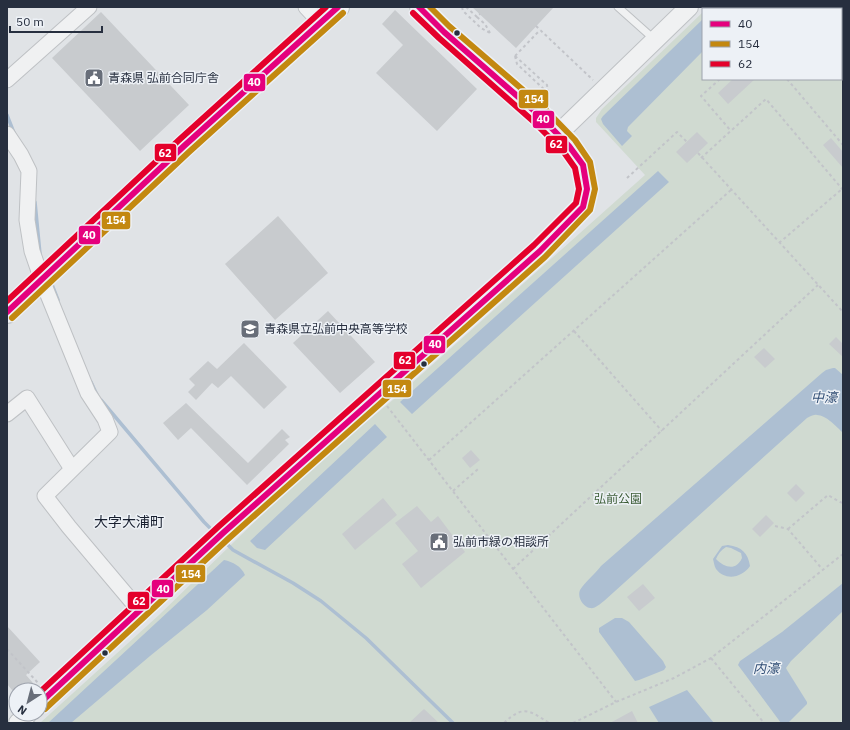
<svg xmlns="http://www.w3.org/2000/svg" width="850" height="730" font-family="'IBM Plex Sans','Noto Sans JP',sans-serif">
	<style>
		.green { fill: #d0dad1 }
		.water { fill: #adbfd2; fill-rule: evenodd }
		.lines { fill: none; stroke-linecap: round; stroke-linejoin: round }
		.stream { stroke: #adbfd2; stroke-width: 3.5 }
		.building { fill: #c8cbce }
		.service-casing { stroke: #bec1c4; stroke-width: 9 }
		.minor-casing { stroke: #bec1c4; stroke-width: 17 }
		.tertiary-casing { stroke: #bec1c4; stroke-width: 20 }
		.primary-casing { stroke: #bcc0c4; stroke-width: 24 }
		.path { stroke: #c2c4c9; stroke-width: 2; stroke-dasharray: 3 3; stroke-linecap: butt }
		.service { stroke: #f0f1f2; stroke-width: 7 }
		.minor { stroke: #f0f1f2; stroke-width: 15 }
		.tertiary { stroke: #f0f1f2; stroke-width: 18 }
		.primary { stroke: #f4f5f6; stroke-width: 22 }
		.bus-1-casing { stroke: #edf1f6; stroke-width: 9 }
		.bus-2-casing { stroke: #edf1f6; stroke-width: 9 }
		.bus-3-casing { stroke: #edf1f6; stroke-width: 9 }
		.bus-1 { stroke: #e5007d; stroke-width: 6 }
		.bus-2 { stroke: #c38810; stroke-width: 6 }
		.bus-3 { stroke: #e4002b; stroke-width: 6 }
		.bus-dot { fill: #272f3f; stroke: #edf1f6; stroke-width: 1.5 }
		.labels { text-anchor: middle; stroke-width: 3; stroke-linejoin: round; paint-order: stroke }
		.poi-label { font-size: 12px; fill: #272f3f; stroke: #edf1f6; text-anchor: start }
		.park-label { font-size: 12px; fill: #3a5b34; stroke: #edf1f6 }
		.water-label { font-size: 13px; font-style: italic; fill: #304d74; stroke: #edf1f6 }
		.quarter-label { font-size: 14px; fill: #192030; stroke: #edf1f6 }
		.line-badge { stroke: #edf1f6; stroke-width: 1.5 }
		.badge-label { font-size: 11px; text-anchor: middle; font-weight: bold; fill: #fff }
	</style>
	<rect width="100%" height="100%" fill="#e0e3e6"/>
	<!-- green -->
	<path class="green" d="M709,7H843V723H40L159,615L310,468L394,399L645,175L596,122V118L602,109L703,12V79H841V9H706Z"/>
	<!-- water -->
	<path class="water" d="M703,19V51L628,127L627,131L632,136L622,146L603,124L601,119L603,116Z
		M658,171L669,182L412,414L400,402Z
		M833,368H835L843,375V433C837,427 826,415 817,415C813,414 810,417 807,418L604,601C600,604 595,609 590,608C583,607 577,597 580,590C585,582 595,574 601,566L822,373L826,370Z
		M375,424L387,437L265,550L257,548L250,541Z
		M728,545C742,547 748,553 750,566C742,578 725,581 716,569C714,566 714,562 713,559L722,546ZM726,547L731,548L741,553L742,558C736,571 725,568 716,559C718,554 721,550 726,547Z
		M224,560C233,562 241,566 245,575L207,610L150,656L71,723H48Z
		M843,583V611L791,661L786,668L787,670L807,702V704L788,723H781L738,665L740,661L782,632Z
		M615,618H622L629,622L663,661L666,667L664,670L639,680L635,681L599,632V628Z
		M687,690L714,723H659L649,707Z"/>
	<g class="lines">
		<!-- stream -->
		<path class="stream" d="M7,115L14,133
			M35,202L40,254
			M51,282L58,300
			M91,382L97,395
			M101,400L204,522L215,533
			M223,540L233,550L293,583L321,601L366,638L453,723"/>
	</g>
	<!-- building -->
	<path class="building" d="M472,7H554L516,48Z
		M395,10L477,89L437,131L376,73L403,45L382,24Z
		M101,12L189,105L140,151L52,58Z
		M733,79H755L728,104L718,93Z
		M697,132L708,143L687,163L676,152Z
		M831,138L843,152V168L823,145Z
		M278,216L328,273L275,320L225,264Z
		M328,311L375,362L340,393L293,343Z
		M836,337L843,344V357L829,344Z
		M244,343L287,387L264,409L231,376L218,388L212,383L196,400L188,392L195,385L189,379L208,361L217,369Z
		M764,348L775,359L765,368L754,357Z
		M186,403L248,463L282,429L290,437L285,440L289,444L247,485L191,428L178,440L163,423Z
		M471,450L480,460L470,468L462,458Z
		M796,484L805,493L796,502L787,493Z
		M383,498L397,515L355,550L342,534Z
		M417,506L431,522L438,516L465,552L421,588L402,564L418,551L395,523Z
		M766,515L774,523L760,537L752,529Z
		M643,584L655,598L639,611L627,597Z
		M7,626L40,662L26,675L33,683L25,690H12L7,684Z
		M424,709L439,723H409Z
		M632,711L638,723H610Z"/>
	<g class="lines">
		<!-- service casing -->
		<g class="service-casing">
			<path id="service" d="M618,7L655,40"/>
		</g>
		<!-- minor casing -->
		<g class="minor-casing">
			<path id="minor" d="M306,7L321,23
				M7,80L89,7
				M7,134L21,155L29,171L27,220L32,251L42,280L88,393L105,419L110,432L45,496L69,527L139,610
				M7,414L27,398L72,469"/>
		</g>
		<!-- tertiary casing -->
		<g class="tertiary-casing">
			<path id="tertiary" d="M558,134L689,7
				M40,703L223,533L367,404L540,251L583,207L587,189L583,165L569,146L539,115L444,32L419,7
				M18,723L28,714"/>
		</g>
		<!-- primary casing -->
		<g class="primary-casing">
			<path id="primary" d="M7,312L184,146L338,7"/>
		</g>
		<!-- path -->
		<path class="path" d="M462,7L463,11L481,28L490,33
			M466,7L477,17L480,14
			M800,9L802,7
			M477,17L485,24L490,33
			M536,26L593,80
			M515,56L517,64L548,93V104
			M515,56L547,85L548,92
			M515,56L540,30
			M720,79L701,96L731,131
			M787,79L843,145
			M698,153L843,312
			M701,158L766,99L843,190
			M627,178L677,132L687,142
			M779,243L842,189
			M574,331L662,431
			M387,406L616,702
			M429,460L731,190
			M453,491L478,469
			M775,526L788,529L823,570
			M788,529L828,495L840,502L843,503
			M513,569L818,285
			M7,649L39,684
			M711,658L764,723
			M504,723C523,705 529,710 549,723
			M573,723L616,702L674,678L711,658L843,554"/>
		<!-- service -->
		<use href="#service" class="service"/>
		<!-- minor -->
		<use href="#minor" class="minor"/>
		<!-- tertiary -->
		<use href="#tertiary" class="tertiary"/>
		<!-- primary -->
		<use href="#primary" class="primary"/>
		<!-- bus-1 casing -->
		<g class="bus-1-casing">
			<path id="bus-1" d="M7,312L184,146L338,7
				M40,703L223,533L540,251L583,207L587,189L583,165L569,146L539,115L444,32L419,7"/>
		</g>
		<!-- bus-2 casing -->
		<g class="bus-2-casing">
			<path id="bus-2" d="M12,318L189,152L343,13
				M45,709L228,539L545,257L590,210L595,189L590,162L575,140L545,109L449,26L430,7"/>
		</g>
		<!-- bus-3 casing -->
		<g class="bus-3-casing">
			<path id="bus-3" d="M7,301L179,140L326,7
				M40,692L218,527L534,245L576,203L579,189L575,168L563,151L533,121L439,38L413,13"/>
		</g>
		<!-- bus-1 -->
		<use href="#bus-1" class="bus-1"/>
		<!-- bus-2 -->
		<use href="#bus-2" class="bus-2"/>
		<!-- bus-3 -->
		<use href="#bus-3" class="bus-3"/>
	</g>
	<!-- icons -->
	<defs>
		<g id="civic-square" transform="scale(1)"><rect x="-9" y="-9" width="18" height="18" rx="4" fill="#686e79" stroke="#edf1f6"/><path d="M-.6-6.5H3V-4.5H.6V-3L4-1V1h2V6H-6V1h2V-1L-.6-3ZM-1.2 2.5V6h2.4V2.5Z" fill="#fff"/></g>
		<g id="school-square" transform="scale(1)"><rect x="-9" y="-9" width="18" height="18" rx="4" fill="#686e79" stroke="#edf1f6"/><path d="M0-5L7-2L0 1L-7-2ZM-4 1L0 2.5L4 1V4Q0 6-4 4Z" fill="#fff"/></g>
	</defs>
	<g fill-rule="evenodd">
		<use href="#civic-square" x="94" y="78"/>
		<use href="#school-square" x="250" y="329"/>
		<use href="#civic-square" x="439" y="542"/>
	</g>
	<!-- markers -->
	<g class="bus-dot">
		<circle cx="457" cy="33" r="3.5"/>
		<circle cx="424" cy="364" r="3.5"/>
		<circle cx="105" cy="653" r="3.5"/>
	</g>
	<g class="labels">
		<!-- poi labels -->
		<g class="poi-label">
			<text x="108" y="82">青森県 弘前合同庁舎</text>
			<text x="264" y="333">青森県立弘前中央高等学校</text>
			<text x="453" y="546">弘前市緑の相談所</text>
		</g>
		<!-- park labels -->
		<g class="park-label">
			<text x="618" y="503">弘前公園</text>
		</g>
		<!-- water labels -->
		<g class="water-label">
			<text x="824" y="402">中濠</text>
			<text x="766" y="673">内濠</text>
		</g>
		<!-- quarter labels -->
		<g class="quarter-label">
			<text x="129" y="527">大字大浦町</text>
		</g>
	</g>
	<g class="line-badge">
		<rect x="243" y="73" width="23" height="19" rx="4" fill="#e5007d"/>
		<rect x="518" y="89" width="31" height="20" rx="4" fill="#c38810"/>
		<rect x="532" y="110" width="23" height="19" rx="4" fill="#e5007d"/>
		<rect x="545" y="135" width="23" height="19" rx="4" fill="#e4002b"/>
		<rect x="154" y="143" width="23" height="19" rx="4" fill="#e4002b"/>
		<rect x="101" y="211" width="30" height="19" rx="4" fill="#c38810"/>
		<rect x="78" y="225" width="23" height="20" rx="4" fill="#e5007d"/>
		<rect x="423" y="335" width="23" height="19" rx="4" fill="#e5007d"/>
		<rect x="393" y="351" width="23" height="19" rx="4" fill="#e4002b"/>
		<rect x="382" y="379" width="30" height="19" rx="4" fill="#c38810"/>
		<rect x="175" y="564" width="31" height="19" rx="4" fill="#c38810"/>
		<rect x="151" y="579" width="23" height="19" rx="4" fill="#e5007d"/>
		<rect x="127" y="591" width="23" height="19" rx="4" fill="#e4002b"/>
	</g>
	<g class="badge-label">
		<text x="254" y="86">40</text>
		<text x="534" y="103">154</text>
		<text x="543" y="123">40</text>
		<text x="556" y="148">62</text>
		<text x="165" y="157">62</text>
		<text x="116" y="224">154</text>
		<text x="89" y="239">40</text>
		<text x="435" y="348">40</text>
		<text x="405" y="364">62</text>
		<text x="397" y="393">154</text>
		<text x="191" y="578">154</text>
		<text x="163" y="593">40</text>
		<text x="139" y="605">62</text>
	</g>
	<!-- border -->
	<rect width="850" height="730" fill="none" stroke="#272f3f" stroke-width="16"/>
	<!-- legend -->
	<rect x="702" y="8" width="140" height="72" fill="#edf1f6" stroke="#9ea3ad"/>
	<rect x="710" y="21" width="20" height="6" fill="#e5007d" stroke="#9ea3ad"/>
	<text x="738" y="28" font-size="12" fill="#272f3f">40</text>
	<rect x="710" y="41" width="20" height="6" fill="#c38810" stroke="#9ea3ad"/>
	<text x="738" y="48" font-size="12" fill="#272f3f">154</text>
	<rect x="710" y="61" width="20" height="6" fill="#e4002b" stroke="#9ea3ad"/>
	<text x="738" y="68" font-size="12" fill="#272f3f">62</text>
	<!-- north arrow -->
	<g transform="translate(28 702) rotate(216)"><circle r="19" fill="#edf1f6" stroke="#9ea3ad"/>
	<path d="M0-3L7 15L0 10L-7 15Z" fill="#686e79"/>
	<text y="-6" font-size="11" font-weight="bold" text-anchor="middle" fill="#272f3f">N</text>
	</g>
	<!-- scale -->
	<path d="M10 26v6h92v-6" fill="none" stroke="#272f3f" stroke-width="2"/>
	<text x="16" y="26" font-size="12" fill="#272f3f" stroke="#edf1f6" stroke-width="3" paint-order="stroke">50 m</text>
</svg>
